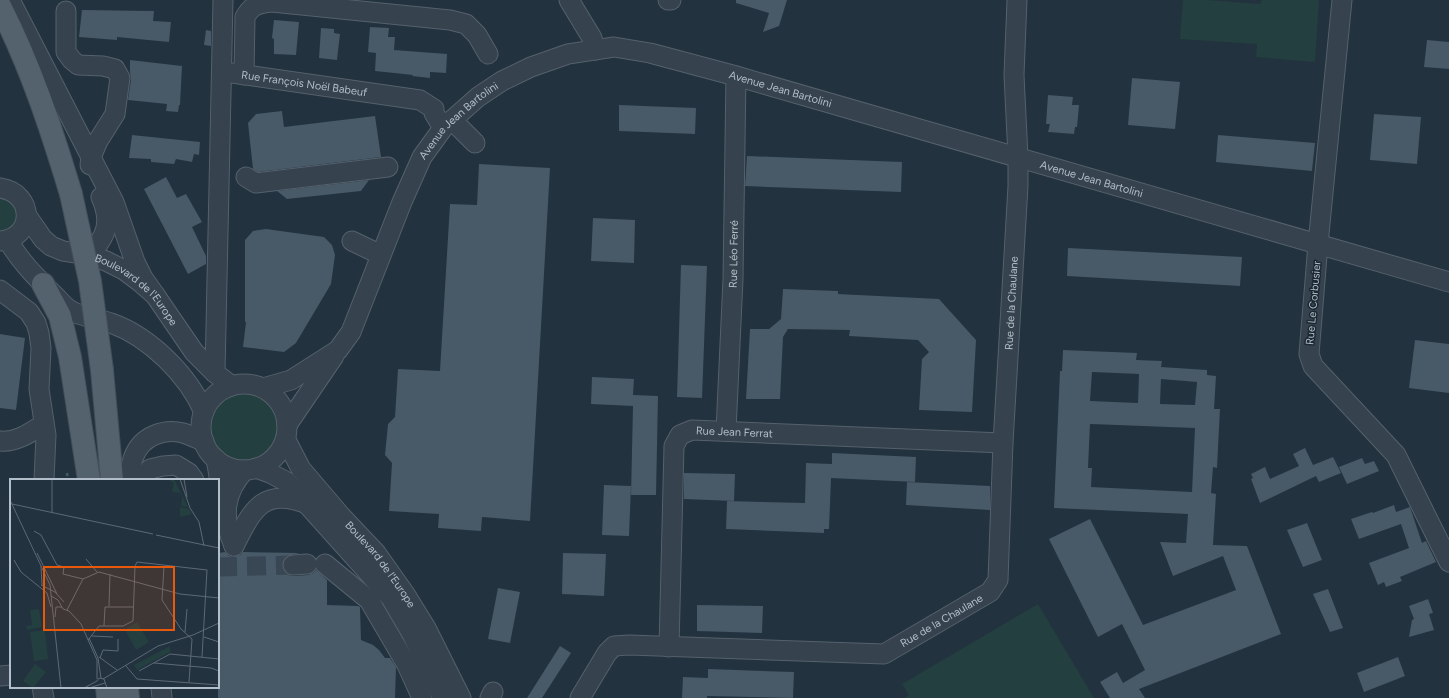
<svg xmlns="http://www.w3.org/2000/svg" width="1449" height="698" font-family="Figtree,sans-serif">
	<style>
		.green { fill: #243f3f }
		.building { fill: #485967; fill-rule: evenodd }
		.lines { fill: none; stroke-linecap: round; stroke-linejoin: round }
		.minor-tunnel { stroke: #384753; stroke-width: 19; stroke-dasharray: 19 10; stroke-linecap: butt }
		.minor-casing { stroke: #55616c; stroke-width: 21 }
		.major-casing { stroke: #434f5a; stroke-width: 24 }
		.path { stroke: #425b5b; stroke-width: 2.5; stroke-dasharray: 3 3; stroke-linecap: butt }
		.minor { stroke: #36434e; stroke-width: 19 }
		.major { stroke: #54626e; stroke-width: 22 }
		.major-bridge-casing { stroke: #434f5a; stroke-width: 24; stroke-linecap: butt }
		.major-bridge { stroke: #54626e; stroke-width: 22 }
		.labels { text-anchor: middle; stroke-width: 3; stroke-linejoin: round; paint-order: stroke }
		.street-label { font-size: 11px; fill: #b2bec9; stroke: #1c2833 }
		.inset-road { fill: none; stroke: #5c6a76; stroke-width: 1 }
		.view { fill: #e8590c; fill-opacity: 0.15; stroke: #e8590c; stroke-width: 2 }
		.inset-edge { fill: none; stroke: #b2bec9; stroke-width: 2 }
	</style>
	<rect width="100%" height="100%" fill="#22323e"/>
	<!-- green -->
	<path class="green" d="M1183,0H1208L1260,4L1262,0H1319L1315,62L1256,57L1257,44L1180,39Z
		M0,188L27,216L0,241Z
		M243,384C260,385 280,394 285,413C287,419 284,428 283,434C281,447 280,458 266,464C261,466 254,466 248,467C244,468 238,469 233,468C201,462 192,417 215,395C223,388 232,386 243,384Z
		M1038,604L1094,698H904L909,695L902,684Z"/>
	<!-- building -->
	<path class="building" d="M736,0H787L779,26L763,32L769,13L736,3Z
		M82,10L154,11L153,21L171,22L169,42L117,37V40L79,37Z
		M274,20L299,22L296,55L274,54V39L272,38Z
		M370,27L389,28L388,37H395L394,50L447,54L446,73L430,72V78L412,76L413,75L375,71L376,53L368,52Z
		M321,28L334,29V33L340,34L337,60L319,58Z
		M206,30L211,31V46L204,45Z
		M1427,40L1449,42V69L1424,67Z
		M130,60L182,66L180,105H179L178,112L166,111L167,104L128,100L131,80L130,72Z
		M1132,78L1180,82L1175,129L1128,125Z
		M1048,95L1073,97L1072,105H1079L1077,127H1075L1074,134L1048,132L1050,124H1046Z
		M619,105L696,108L695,134L619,131Z
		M282,111L284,127L375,116L381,157L258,172L253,169L248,123L256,114Z
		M1374,114L1421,117L1417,164L1370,160Z
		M132,135L200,142L199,155L194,154L192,162L176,159L174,164L151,162V159L129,158Z
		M1218,135L1315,143L1312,171L1216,162Z
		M747,156L902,162L901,192L745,186Z
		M479,164L550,168L530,521L482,517L481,531L438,528L439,514L389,511L392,463L385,455L388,424L395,417L398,369L440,371L450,204L477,205Z
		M166,177L177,198L186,194L202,222L192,227L206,256V264L188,274L144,189Z
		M369,180L361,191L287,199L277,191Z
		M593,218L635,220L634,263L591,261Z
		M266,229L324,237L332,245L335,255L331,284L296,343L284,352L243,347L246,322H245V240L253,231Z
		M1068,248L1242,257L1240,286L1067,276Z
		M681,265L707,266L702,398L677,397Z
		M783,289L838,291V294L939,299L976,340L972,412L919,410L922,359L929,352L918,340L849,336L850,330L788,329L783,337L780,399H746L750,329H769L781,319Z
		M0,334L25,338L16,410L0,408Z
		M1415,340L1449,344V393L1409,388Z
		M1063,350L1137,353L1136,360L1162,361L1161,367L1207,370V375L1216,376L1214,409H1220L1217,468L1213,467L1211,493L1216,494L1213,545L1247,546L1281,634L1139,689L1145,698H1110L1100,682L1117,672L1123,683L1145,670L1122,624L1098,637L1049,539L1090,519L1143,625L1236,590L1223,556L1173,576L1160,542L1186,543L1188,514L1054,508L1060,371H1062ZM1092,372L1139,374L1138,403L1090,401ZM1161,379L1197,382L1195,405L1160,404ZM1090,424L1195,428L1192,492L1091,487L1092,468H1088Z
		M592,377L634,379L633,395L658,396L656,495H631L633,406L591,404Z
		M1305,448L1313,465L1333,457L1341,473L1319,482L1316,476L1260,503L1251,479L1253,478L1251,474L1265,467L1270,479L1299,466L1293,454Z
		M832,453L916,457L915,482L831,478L829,529H824V533L726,529L727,501L805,503L806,463L832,464Z
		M1362,458L1365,464L1374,461L1379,471L1347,484L1339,467Z
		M684,473L735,474L734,501L684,499Z
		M907,482L990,486V510L906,505Z
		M604,485L631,486L629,536L602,535Z
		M1394,505L1396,512L1410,507L1422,543L1426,541L1436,562L1400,577L1402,581L1386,587L1384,582L1378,585L1369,563L1409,548L1401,524L1359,539L1351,519L1372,512L1373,513Z
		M1307,523L1322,560L1303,567L1287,530Z
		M225,552L229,556L234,557L240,555L243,552L300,553L287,556L283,561L282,565L284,571L288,575L294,576L308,575L313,573L316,570L327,580V605L358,606L360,607L361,640L373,645L379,650L385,658H390L396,667L395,698H218V553Z
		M563,553L606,554L604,596L562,594Z
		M498,588L520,592L510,643L488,639Z
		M1328,589L1343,628L1330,632L1313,594Z
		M1428,599L1433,613L1429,614L1434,630L1409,637L1412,620L1414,619L1409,606Z
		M697,605L763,606L762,633L697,631Z
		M560,646L571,653L542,698H527Z
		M1398,657L1405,676L1364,692L1357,673Z
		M708,669L794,672L793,698L707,696V698H682L683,677L708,678Z"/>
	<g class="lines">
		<!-- minor-tunnel -->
		<path class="minor-tunnel" d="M218,567L293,565"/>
		<!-- minor casing -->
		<g class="minor-casing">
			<g id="minor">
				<path d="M10,0L114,202L135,262L143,278L155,295"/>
				<path d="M569,0L592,38L595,50"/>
				<path d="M668,0H671"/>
				<path d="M1342,0L1318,244L1309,354L1313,366L1396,455L1449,562"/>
				<path d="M66,11V52L72,60L78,65L103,66L115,69L120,78L115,114L98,141L91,157L90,165"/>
				<path id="s1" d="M232,73L420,100L434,109V113L443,128"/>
				<path d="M244,75L245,17C252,4 259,4 272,2L450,20L466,24L477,35L488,54"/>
				<path d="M452,120L475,143"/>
				<path d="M246,177L256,183L388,167"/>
				<path d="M0,188C35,193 35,238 0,241"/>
				<path id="s2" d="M27,216L43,239L51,246L63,251L89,255L106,261L124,270L140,282L155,295L194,352L215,373L232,386"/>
				<path d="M8,240C20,262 39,280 57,298C61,302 65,307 70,310C83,318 98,318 111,323C150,337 188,375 204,412"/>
				<path d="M352,241L381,255"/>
				<path d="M89,255C107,236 112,222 101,197"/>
				<path d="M0,290L29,312L36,323L39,333L41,348L39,389L46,435L44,480"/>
				<path d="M215,373L223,0"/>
				<circle cx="244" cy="427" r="43"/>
				<path id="s3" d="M263,388L291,380L338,350L351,332L402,202L422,157L443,128L478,97L502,81L531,67L568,54L614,47L650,53L736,76L1449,282"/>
				<path d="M287,425L334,356"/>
				<path id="s4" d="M726,431L733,279L736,76"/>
				<path id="s5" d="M286,440L301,469L341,516L376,553L405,594L426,628L461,698"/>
				<path d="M0,441C16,443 31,432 44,424"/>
				<path d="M216,459L219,476L218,490"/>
				<path d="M256,468L270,473L287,482L391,598L412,634L443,698"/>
				<path d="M129,480C130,472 131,463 134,456C142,436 164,428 183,433C190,435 197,439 204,441"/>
				<path d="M142,480L150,469L163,466L176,465L189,473L194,480"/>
				<path d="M234,546C252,511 262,486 307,504"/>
				<path d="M234,546C222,518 223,493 245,470"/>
				<path d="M325,564L369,600L407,665L422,698"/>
				<path d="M293,565L307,564"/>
				<path id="s6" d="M669,647L674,446L680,435L692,430L1003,443"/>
				<path d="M0,676L11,675"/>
				<path d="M42,687L44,698"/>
				<path d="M161,687L162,698"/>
				<path d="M490,698L493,692"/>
				<path id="s7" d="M580,698L607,653L614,646L629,645L884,654L990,592L998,580L1003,443L1018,186V157L1014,75L1017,0"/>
			</g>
		</g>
		<!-- major casing -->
		<g class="major-casing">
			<path id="major" d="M0,6C31,67 51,128 71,194
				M43,284L60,316L70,357L89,480
				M102,370L112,480
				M107,687L108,698
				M127,687L128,698"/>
		</g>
		<!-- path -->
		<path class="path" d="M67,473L68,480"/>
		<!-- minor -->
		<use href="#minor" class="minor"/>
		<!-- major -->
		<use href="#major" class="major"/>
		<!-- major-bridge casing -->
		<g class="major-bridge-casing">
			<path id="major-bridge" d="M71,194L90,281L102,370"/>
		</g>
		<!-- major-bridge -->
		<use href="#major-bridge" class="major-bridge"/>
	</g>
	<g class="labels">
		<!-- street labels -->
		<g class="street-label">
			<text dy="4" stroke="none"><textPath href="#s1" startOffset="73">Rue François Noël Babeuf</textPath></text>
			<text dy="4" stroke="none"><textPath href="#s3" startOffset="697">Avenue Jean Bartolini</textPath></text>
			<text dy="4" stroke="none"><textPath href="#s3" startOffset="348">Avenue Jean Bartolini</textPath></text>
			<text dy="4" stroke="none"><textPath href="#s3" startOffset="1021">Avenue Jean Bartolini</textPath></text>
			<text dy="4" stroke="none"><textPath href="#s4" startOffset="177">Rue Léo Ferré</textPath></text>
			<text dy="4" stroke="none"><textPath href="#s2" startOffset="138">Boulevard de l'Europe</textPath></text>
			<text transform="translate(1313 303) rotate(-85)" y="4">Rue Le Corbusier</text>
			<text dy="4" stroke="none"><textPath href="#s7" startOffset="747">Rue de la Chaulane</textPath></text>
			<text dy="4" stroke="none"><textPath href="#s6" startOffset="269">Rue Jean Ferrat</textPath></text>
			<text dy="4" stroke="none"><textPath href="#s5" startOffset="157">Boulevard de l'Europe</textPath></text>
			<text dy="4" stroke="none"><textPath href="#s7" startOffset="399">Rue de la Chaulane</textPath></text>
		</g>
	</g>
	<!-- overview -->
	<g transform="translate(10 479)">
		<rect width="209" height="209" fill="#22323e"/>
		<path d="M157,0H164L178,28L171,27L172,18L170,14L162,13L164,4ZM170,28L179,30L182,35L170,38ZM29,130L32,148L17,151L16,147L22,146L20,131ZM127,143L139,163L126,171L115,151ZM35,151L38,180L24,182L20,153ZM160,167V173L127,191L124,186ZM25,185L36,193L23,209L13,202Z" fill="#243f3f"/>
		<path class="inset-road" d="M42,0V34M170,0L180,29L189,43L194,67M174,0L177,18M0,21L40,106L51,209M2,25L143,55M24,52L31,56L47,86L54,88L53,95L73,100M146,56L209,69M27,74L47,115M76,80L87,93M4,81L11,93L37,114M31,87L32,106M154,87L152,121L171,150L182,160L179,203M31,106L45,113L54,123M37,114L41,128M41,117L48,121L53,130L59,132L71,145L87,181V200M99,127L100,95M57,131L73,100L89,93L170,115L209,119M45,138L46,128H52M94,147L95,128H124M175,153L177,130M82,157L103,158M194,158L209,163M79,159L88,179L91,199M78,161L89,147H113L123,142L125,87L127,83L197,91L192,178M89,178L107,191M90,179L93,171L108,172V160M144,184L201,189L209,192M116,187L127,200L209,206M129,192L160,175L209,180M93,200L148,167L183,156L209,144M87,202L89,199L94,200L97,209M74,209L87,202M79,209L95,204"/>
		<path class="view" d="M34,88H164V151H34Z"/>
		<rect width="209" height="209" class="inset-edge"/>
	</g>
</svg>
